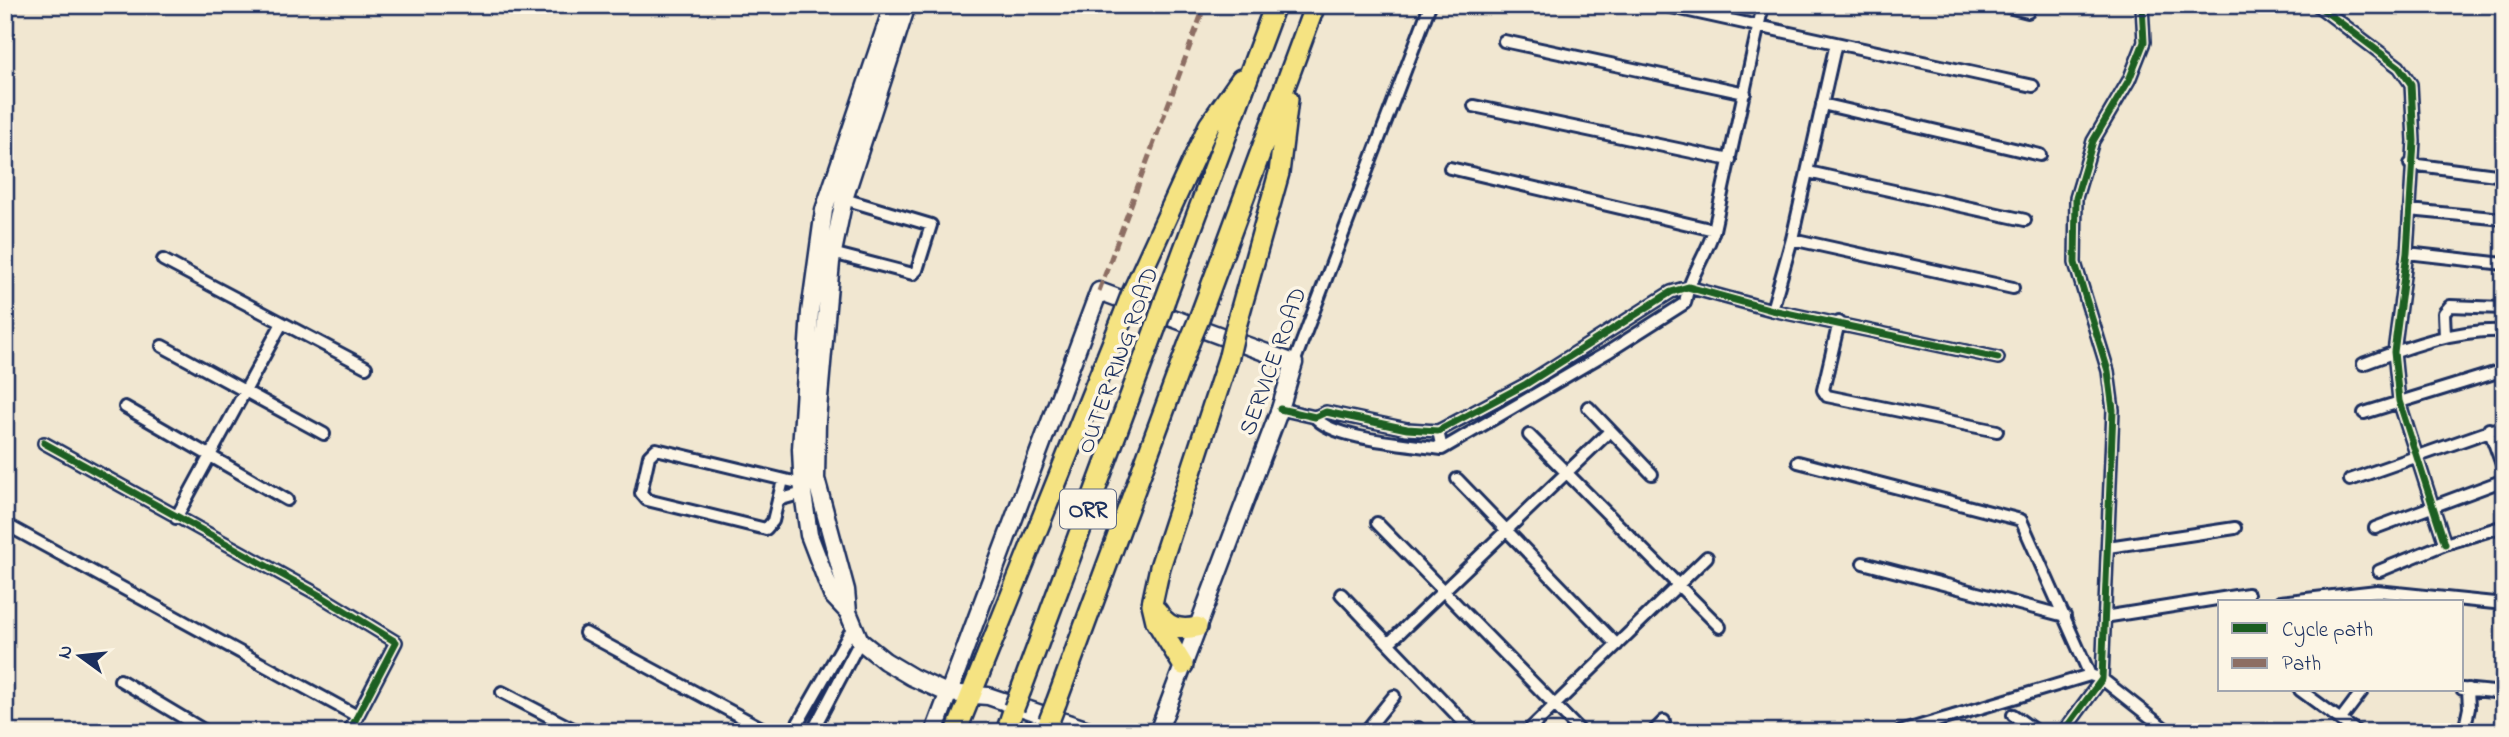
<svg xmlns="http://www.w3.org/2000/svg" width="2509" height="737" font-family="'Indie Flower',sans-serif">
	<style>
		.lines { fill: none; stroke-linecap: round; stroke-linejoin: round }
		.minor-casing { stroke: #1b2f5e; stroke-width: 16 }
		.secondary-casing { stroke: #1b2f5e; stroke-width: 21 }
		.motorway-casing { stroke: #1b2f5e; stroke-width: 24 }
		.minor { stroke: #fcf5e5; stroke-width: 10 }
		.secondary { stroke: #fcf5e5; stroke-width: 16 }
		.motorway { stroke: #f5e382; stroke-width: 19 }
		.motorway-bridge-casing { stroke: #1b2f5e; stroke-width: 24; stroke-linecap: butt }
		.motorway-bridge { stroke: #f5e382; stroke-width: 19 }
		.quiet { stroke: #8d6e63; stroke-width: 5; stroke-dasharray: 10 5; stroke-linecap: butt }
		.cycleway-casing { stroke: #fcf5e5; stroke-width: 11 }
		.cycleway { stroke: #1b5e20; stroke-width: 7 }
		.labels { text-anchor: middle; stroke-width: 7; stroke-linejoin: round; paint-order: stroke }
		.shield { fill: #fcf5e5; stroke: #5e6a86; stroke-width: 2 }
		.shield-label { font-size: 23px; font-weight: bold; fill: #1b2f5e }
		.street-label { font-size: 24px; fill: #1b2f5e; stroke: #fcf5e5 }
	</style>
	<rect width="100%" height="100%" fill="#f1e7d1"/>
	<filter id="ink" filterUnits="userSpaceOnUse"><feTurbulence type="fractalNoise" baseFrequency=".0143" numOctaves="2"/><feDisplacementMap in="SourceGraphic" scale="14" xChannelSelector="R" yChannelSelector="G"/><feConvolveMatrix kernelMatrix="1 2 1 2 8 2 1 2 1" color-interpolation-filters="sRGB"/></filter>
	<g filter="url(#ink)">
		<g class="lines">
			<!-- minor casing -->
			<g class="minor-casing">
				<path id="minor" d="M1662,5L2033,86
					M2000,5L2028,12
					M2317,5L2399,67L2411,84L2414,141L2407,253L2394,352L2399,401L2445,544
					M1504,41L1745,93
					M1822,104L2040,155
					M1474,106L1730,160
					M2410,164L2504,176
					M1450,168L1714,230
					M1808,172L2025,220
					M2409,210L2504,219
					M1792,239L2013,288
					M832,253L913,274L917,270L931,225L844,199
					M2407,253L2504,264
					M163,260L366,367
					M1772,310L1792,239L1836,43
					M1839,322L1823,390L1827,396L1997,431
					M2445,336L2444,313L2450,306L2503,308
					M162,346L324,434
					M1294,363L1430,5
					M2363,364C2408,347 2454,329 2504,331
					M125,407L287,500
					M1588,407L1652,474
					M1280,409L1315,417L1326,412L1407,429L1438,431L1526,384L1671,292L1688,287L1772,310L1998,358
					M2364,413L2501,371
					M1315,417C1333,440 1411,444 1442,449L1438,431
					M2489,429L2504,470
					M1529,435L1720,627
					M44,443L319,595L396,642L349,732
					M1442,449L1608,352L1685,303C1689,277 1706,256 1714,230L1763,5
					M1798,462L2021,520L2090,675
					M1457,479L1617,645
					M783,480L773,521L766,529L647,500L641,493L649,456L656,449L802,484
					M2350,480L2504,426
					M778,500L803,493
					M176,518L281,325
					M1377,523L1581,732
					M5,524L357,716
					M2375,528L2504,480
					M2108,547L2235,528
					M1863,563L2065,616
					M2379,571L2445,544L2504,526
					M1341,594L1473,732
					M2280,602L2377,591L2504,604
					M2104,617L2248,594
					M585,633L769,732
					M1389,643L1610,431
					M120,680L207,732
					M2462,689L2504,693
					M2300,690L2357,732
					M502,692L579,732
					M2013,715L2037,732
					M2341,719L2363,690
					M793,732L853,627
					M812,732L860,641
					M1365,732L1394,696
					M1414,732L1418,728
					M1527,732L1707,557
					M1653,732L1664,721
					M1900,732L2090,675L2102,679L2169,732
					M2063,732L2102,679L2113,410L2108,371L2075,263L2076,198L2093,141L2129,80L2144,42L2142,5
					M2464,732L2469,708L2468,689"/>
			</g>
			<!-- secondary casing -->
			<g class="secondary-casing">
				<path id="secondary" d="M907,5L844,199L831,262L817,420L816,479L846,590L848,612L860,641L885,661L912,677L947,693L988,696L1094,732
					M848,612L832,595L809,535L803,493L801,449L810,312L824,210L893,5
					M934,732L1099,291L1294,363L1280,409L1158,732"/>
			</g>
			<!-- motorway casing -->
			<g class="motorway-casing">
				<path id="motorway" d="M1132,293L1209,125L1241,79
					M1165,300L1275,5
					M1199,319L1315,5
					M1235,330L1279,173L1288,99
					M1157,611C1166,627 1179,631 1197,627
					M1183,665L1156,621L1152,604L1160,567L1229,356
					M1021,690L1155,329
					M1056,703L1189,343
					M956,732L1122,319
					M1006,732L1014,708"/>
			</g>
			<!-- minor -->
			<use href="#minor" class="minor"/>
			<!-- secondary -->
			<use href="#secondary" class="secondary"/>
			<!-- motorway -->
			<use href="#motorway" class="motorway"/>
			<!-- motorway-bridge casing -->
			<g class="motorway-bridge-casing">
				<path id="motorway-bridge" d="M1122,319L1132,293
					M1155,329L1165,300
					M1189,343L1199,319
					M1229,356L1235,330
					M1014,708L1021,690
					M1049,721L1056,703"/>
			</g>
			<!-- motorway-bridge -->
			<use href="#motorway-bridge" class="motorway-bridge"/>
			<!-- quiet -->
			<path class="quiet" d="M1099,291L1205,5"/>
			<!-- cycleway casing -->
			<g class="cycleway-casing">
				<path id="cycleway" d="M2317,5L2399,67L2411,84L2414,141L2407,253L2394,352L2399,401L2445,544
					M1280,409L1315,417L1326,412L1407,429L1438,431L1526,384L1671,292L1688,287L1772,310L1998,358
					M44,443L319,595L396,642L349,732
					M2063,732L2102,679L2113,410L2108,371L2075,263L2076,198L2093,141L2129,80L2144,42L2142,5"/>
			</g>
			<!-- cycleway -->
			<use href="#cycleway" class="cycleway"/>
		</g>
	</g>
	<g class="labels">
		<!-- shield labels -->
		<rect class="shield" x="1060" y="489.5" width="56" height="39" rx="5"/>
		<g class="shield-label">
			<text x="1088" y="517">ORR</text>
		</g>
		<!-- street labels -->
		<g class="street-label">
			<text transform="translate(1117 360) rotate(-70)" y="8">OUTER RING ROAD</text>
			<text transform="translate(1272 361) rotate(-70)" y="8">SERVICE ROAD</text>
		</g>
	</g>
	<!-- margin -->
	<rect width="2509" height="737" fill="none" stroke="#fcf5e5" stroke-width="28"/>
	<rect x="14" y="14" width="2481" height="709" fill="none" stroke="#1b2f5e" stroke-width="2.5" filter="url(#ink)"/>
	<!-- legend -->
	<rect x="2218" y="600" width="245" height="91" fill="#fcf5e5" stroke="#a2a6af" stroke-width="2"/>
	<rect x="2232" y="623" width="35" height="10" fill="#1b5e20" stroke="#a2a6af" stroke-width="2"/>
	<text x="2282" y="636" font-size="21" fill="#1b2f5e">Cycle path</text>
	<rect x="2232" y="658" width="35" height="10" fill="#8d6e63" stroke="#a2a6af" stroke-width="2"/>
	<text x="2282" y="670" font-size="21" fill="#1b2f5e">Path</text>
	<!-- north arrow -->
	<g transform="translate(80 656) rotate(285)" stroke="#fcf5e5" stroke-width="5" paint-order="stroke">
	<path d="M0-5L12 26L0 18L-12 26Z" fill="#1b2f5e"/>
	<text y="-10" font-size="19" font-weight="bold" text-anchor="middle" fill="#1b2f5e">N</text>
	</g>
</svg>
